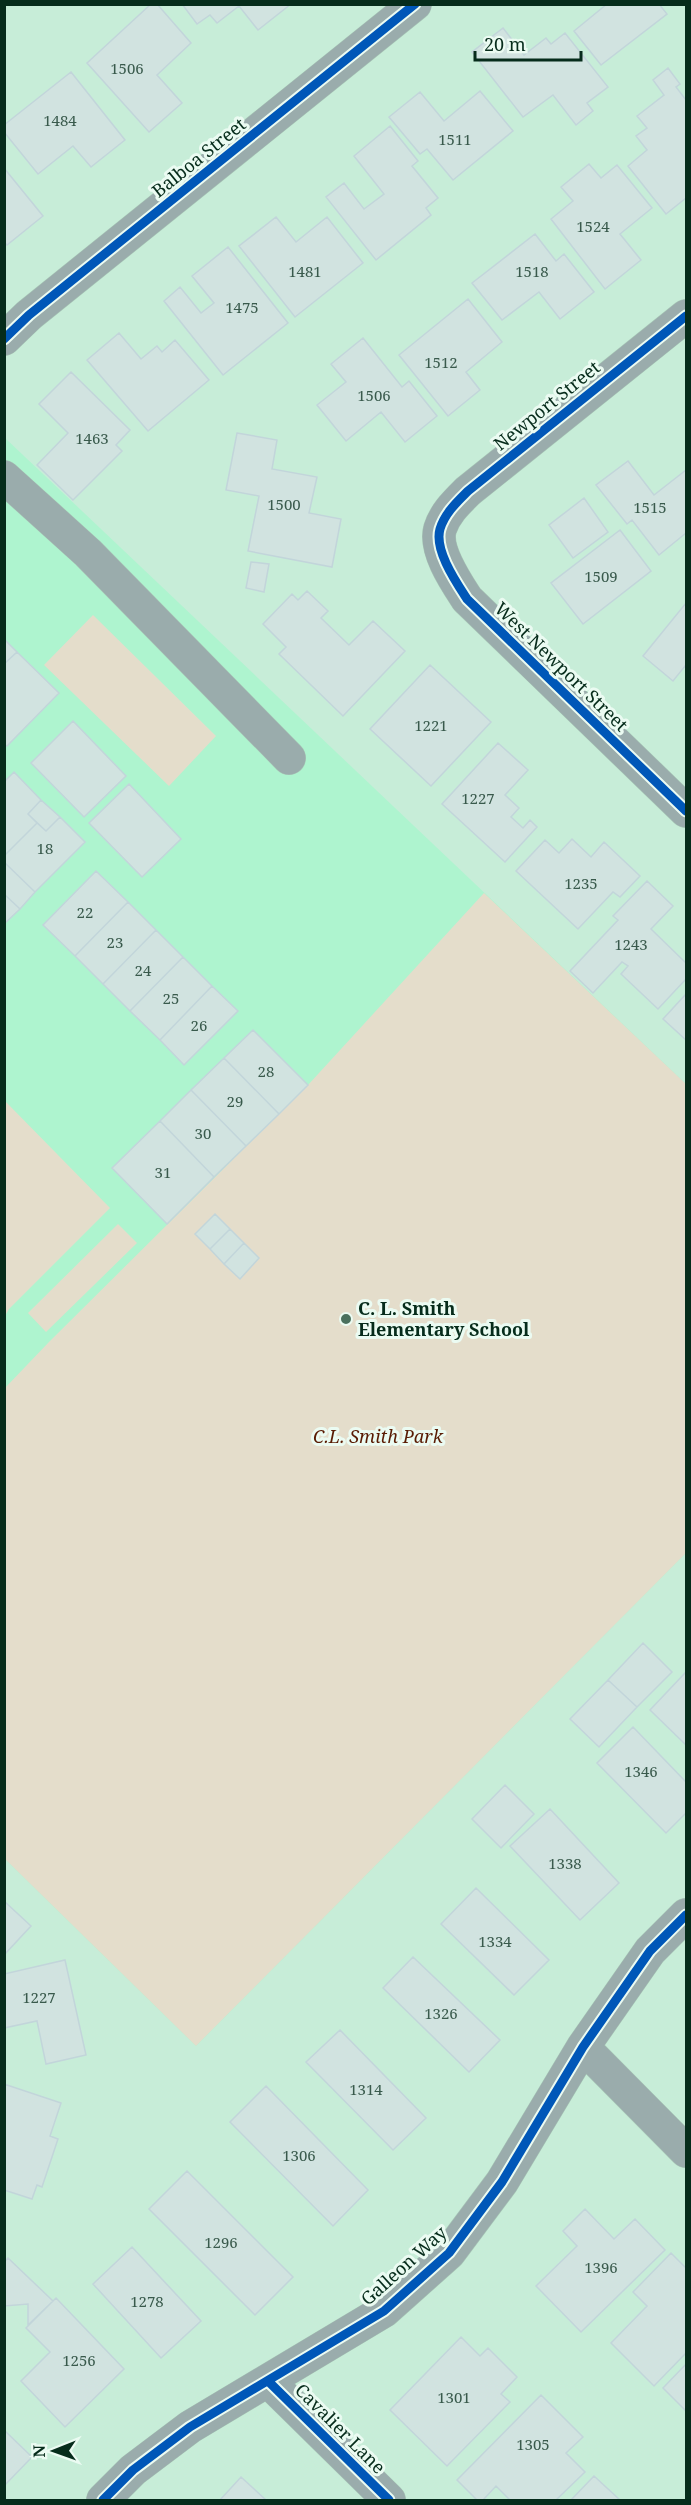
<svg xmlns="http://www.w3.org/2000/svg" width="691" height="2505" font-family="'Noto Serif',serif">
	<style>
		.built { fill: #aef4cf }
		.green { fill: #e4ddcb }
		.building { fill: #d1e3e0; stroke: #c2d5da; stroke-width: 1.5 }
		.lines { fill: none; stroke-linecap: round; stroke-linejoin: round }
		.minor-casing { stroke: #a8c7b7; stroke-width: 34 }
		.minor { stroke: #9aacac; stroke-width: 33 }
		.cycleway-casing { stroke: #ebfbf2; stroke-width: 13 }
		.cycleway { stroke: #0057b8; stroke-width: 9 }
		.poi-dot { fill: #4a705d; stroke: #ebfbf2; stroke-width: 2 }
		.labels { text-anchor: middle; stroke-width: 6; stroke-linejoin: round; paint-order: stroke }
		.number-label { font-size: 15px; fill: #395a4c }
		.street-label { font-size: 18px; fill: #062c1b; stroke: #ebfbf2 }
		.poi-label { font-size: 18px; font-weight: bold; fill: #062c1b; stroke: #ebfbf2; text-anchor: start }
		.park-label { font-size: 18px; font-style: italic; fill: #591b03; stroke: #ebfbf2 }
	</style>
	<rect width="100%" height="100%" fill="#c7edd8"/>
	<!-- built -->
	<path class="built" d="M4,437L686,1084V1553L196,2046L5,1859Z"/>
	<!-- green -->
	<path class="green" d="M93,615L216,736L169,786L44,665Z
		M484,893L686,1084V1553L196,2046L5,1859L4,1389L49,1342L308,1085Z
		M5,1101L110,1208L9,1309L5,1316Z
		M118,1224L137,1243L46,1332L28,1313Z"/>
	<!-- building -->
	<path class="building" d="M151,4H157L191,43L157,75L182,103L149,132L87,63Z
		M182,4H291L258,30L239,6L217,23L210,15L197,24Z
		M607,4H659L667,14L601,65L574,31Z
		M503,28L524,55L546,38L551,44L565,33L608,87L587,103L593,111L576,125L553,95L523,117L472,52Z
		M668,68L680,84L676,87L686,100V198L666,214L628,166L647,150L636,136L647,128L637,116L664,95L653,80Z
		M71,72L125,140L91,167L73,146L38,174L4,132V125Z
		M480,91L513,131L453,180L427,149L420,154L389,117L420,92L444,121Z
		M390,126L418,161L412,166L438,198L426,208L431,215L376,260L326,197L344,183L364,209L384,194L354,156Z
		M589,164L601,178L617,165L652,208L620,234L641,260L605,289L551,219L573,201L561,187Z
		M4,168L43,216L7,245L4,242Z
		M276,217L296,242L327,217L363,263L295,317L239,246Z
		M535,234L556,261L564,254L594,292L560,319L539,292L502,320L472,283Z
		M228,247L288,323L223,375L164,301L180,287L201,313L214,303L192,276Z
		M468,299L502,342L466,372L480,390L448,416L399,355Z
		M119,333L141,359L157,346L162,352L175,340L209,380L148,431L87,360Z
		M363,338L402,387L409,381L437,416L405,442L381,412L346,441L317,405L346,382L331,364Z
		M71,372L130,430L116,445L122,451L73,500L37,465L68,433L39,404Z
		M237,433L277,440L272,469L317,477L309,513L341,519L332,567L248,551L259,496L226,490Z
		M628,461L654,495L686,470V533L659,555L632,520L627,524L596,485Z
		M584,498L608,532L573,558L549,525Z
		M620,530L651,571L583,624L551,583Z
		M251,562L269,564L264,592L246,588Z
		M307,591L328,611L321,618L349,645L373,621L405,651L343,716L279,654L286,647L263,624L292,594L298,600Z
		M686,603V667L685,666L673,681L643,656Z
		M4,639L17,652L4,664Z
		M17,652L59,693L7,746L4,744V664Z
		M430,665L491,722L431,786L370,729Z
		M73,721L126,776L84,817L31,763Z
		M498,743L528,770L505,795L519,808L511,817L523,828L530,820L537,827L505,862L442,804Z
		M14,772L41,800L28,814L37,823L4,856V782Z
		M129,784L181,839L142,877L89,823Z
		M41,800L60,817L46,831L28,814Z
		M60,817L85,842L35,892L4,862V856L37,823L46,831Z
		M572,839L591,857L604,842L640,876L620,897L613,892L578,929L516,871L545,840L559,853Z
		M4,862L35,892L20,909L4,894Z
		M96,871L128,902L75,956L43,925Z
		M647,881L673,906L651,929L686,963V979L658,1009L621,974L628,966L622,962L593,993L570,971L618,920L613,916Z
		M4,894L20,909L4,924Z
		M128,902L156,930L103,984L75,956Z
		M156,930L183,957L130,1011L103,984Z
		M183,957L212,986L160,1040L130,1011Z
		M212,986L238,1011L184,1065L160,1040Z
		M686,994V1040L663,1019Z
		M253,1030L308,1085L279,1114L224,1058Z
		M224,1058L279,1114L246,1146L191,1090Z
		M191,1090L246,1146L214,1177L160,1121Z
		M160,1121L214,1177L167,1224L112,1168Z
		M215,1214L230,1229L210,1249L195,1234Z
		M230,1229L244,1243L224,1264L210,1249Z
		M244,1243L259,1258L240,1279L224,1264Z
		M643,1643L672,1672L637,1707L608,1680Z
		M686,1672V1745L650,1710Z
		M608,1680L637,1707L599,1747L570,1719Z
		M633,1727L686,1782V1813L666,1833L597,1763Z
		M505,1785L534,1814L501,1848L472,1819Z
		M550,1809L619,1883L580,1920L510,1846Z
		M476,1888L549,1960L514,1995L441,1924Z
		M4,1901L31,1926L4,1955Z
		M413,1957L500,2040L469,2072L383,1988Z
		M65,1960L86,2055L46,2064L37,2021L4,2028V1974Z
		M340,2030L426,2118L393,2150L306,2062Z
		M4,2084L61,2103L50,2136L58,2139L42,2187L37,2185L32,2199L4,2190Z
		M266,2086L368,2190L333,2226L230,2122Z
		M187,2171L293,2277L255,2315L149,2209Z
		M585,2209L614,2239L635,2219L665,2250L581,2332L536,2286L577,2246L563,2231Z
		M132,2247L201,2321L161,2358L93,2284Z
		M671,2253L686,2268V2353L654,2386L611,2343L647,2306L633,2292Z
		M8,2258L53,2301L28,2325V2304L4,2306V2262Z
		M56,2298L124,2369L65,2427L21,2381L50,2352L26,2328Z
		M461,2337L480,2356L488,2348L517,2377L501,2394L510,2402L447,2466L390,2410Z
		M686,2364V2411L663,2388Z
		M541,2395L583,2437L566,2453L585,2472L556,2500H510L496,2486L483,2500H477L457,2480Z
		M4,2430L32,2457L4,2486Z
		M594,2476L620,2500H571Z
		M241,2477L266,2500H220Z"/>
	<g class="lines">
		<!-- minor casing -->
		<g class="minor-casing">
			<path id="minor" d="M686,316L468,491C457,502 445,513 440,529C434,550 456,582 467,599L686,811
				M4,339L29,315L415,4
				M4,477L88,553L289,758
				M583,2047L686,2151
				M268,2381L389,2500
				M103,2500L133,2470L190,2427L384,2311L449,2253L502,2182L583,2047L650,1951L686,1915"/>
		</g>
		<!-- minor -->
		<use href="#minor" class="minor"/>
		<!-- cycleway casing -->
		<g class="cycleway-casing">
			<path id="cycleway" d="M686,316L468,491C457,502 445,513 440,529C434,550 456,582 467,599L686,811
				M4,339L29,315L415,4
				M268,2381L389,2500
				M103,2500L133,2470L190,2427L384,2311L449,2253L502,2182L583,2047L650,1951L686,1915"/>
		</g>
		<!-- cycleway -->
		<use href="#cycleway" class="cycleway"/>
	</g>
	<!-- markers -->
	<circle class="poi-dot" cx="346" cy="1319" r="6"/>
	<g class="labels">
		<!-- number labels -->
		<g class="number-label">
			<text x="127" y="74">1506</text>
			<text x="60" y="126">1484</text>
			<text x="455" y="145">1511</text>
			<text x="593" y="232">1524</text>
			<text x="305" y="277">1481</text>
			<text x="532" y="277">1518</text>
			<text x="242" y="313">1475</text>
			<text x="441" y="368">1512</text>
			<text x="374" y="401">1506</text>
			<text x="92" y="444">1463</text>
			<text x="284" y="510">1500</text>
			<text x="650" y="513">1515</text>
			<text x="601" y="582">1509</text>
			<text x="431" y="731">1221</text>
			<text x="478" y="804">1227</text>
			<text x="45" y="854">18</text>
			<text x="581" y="889">1235</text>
			<text x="85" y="918">22</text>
			<text x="115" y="948">23</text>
			<text x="631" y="950">1243</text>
			<text x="143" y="976">24</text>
			<text x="171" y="1004">25</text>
			<text x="199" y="1031">26</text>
			<text x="266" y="1077">28</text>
			<text x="235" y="1107">29</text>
			<text x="203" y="1139">30</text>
			<text x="163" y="1178">31</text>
			<text x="641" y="1777">1346</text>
			<text x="565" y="1869">1338</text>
			<text x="495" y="1947">1334</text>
			<text x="39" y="2003">1227</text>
			<text x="441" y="2019">1326</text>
			<text x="366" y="2095">1314</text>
			<text x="299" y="2161">1306</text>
			<text x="221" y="2248">1296</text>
			<text x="601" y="2273">1396</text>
			<text x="147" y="2307">1278</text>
			<text x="79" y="2366">1256</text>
			<text x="454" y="2403">1301</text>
			<text x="533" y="2450">1305</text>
		</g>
		<!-- street labels -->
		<g class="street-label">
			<text transform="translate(199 158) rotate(-39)" y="6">Balboa Street</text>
			<text transform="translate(547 406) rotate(-39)" y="6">Newport Street</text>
			<text transform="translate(561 667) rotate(44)" y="6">West Newport Street</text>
			<text transform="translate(404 2266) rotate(-42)" y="6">Galleon Way</text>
			<text transform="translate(340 2429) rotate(45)" y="6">Cavalier Lane</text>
		</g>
		<!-- poi labels -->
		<g class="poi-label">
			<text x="358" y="1315">C. L. Smith<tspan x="358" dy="21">Elementary School</tspan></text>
		</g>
		<!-- park labels -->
		<g class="park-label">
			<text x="378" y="1443">C.L. Smith Park</text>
		</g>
	</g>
	<!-- border -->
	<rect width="691" height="2505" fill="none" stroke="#062c1b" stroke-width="12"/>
	<!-- north arrow -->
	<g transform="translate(54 2451) rotate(269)" stroke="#ebfbf2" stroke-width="4.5" paint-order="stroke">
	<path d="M0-4.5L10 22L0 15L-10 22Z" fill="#062c1b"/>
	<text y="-9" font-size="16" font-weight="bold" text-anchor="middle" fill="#062c1b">N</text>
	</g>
	<!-- scale -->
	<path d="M475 51v9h106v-9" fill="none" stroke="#062c1b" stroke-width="3"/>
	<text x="484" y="51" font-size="18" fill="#062c1b" stroke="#ebfbf2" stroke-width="4.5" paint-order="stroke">20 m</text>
</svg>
